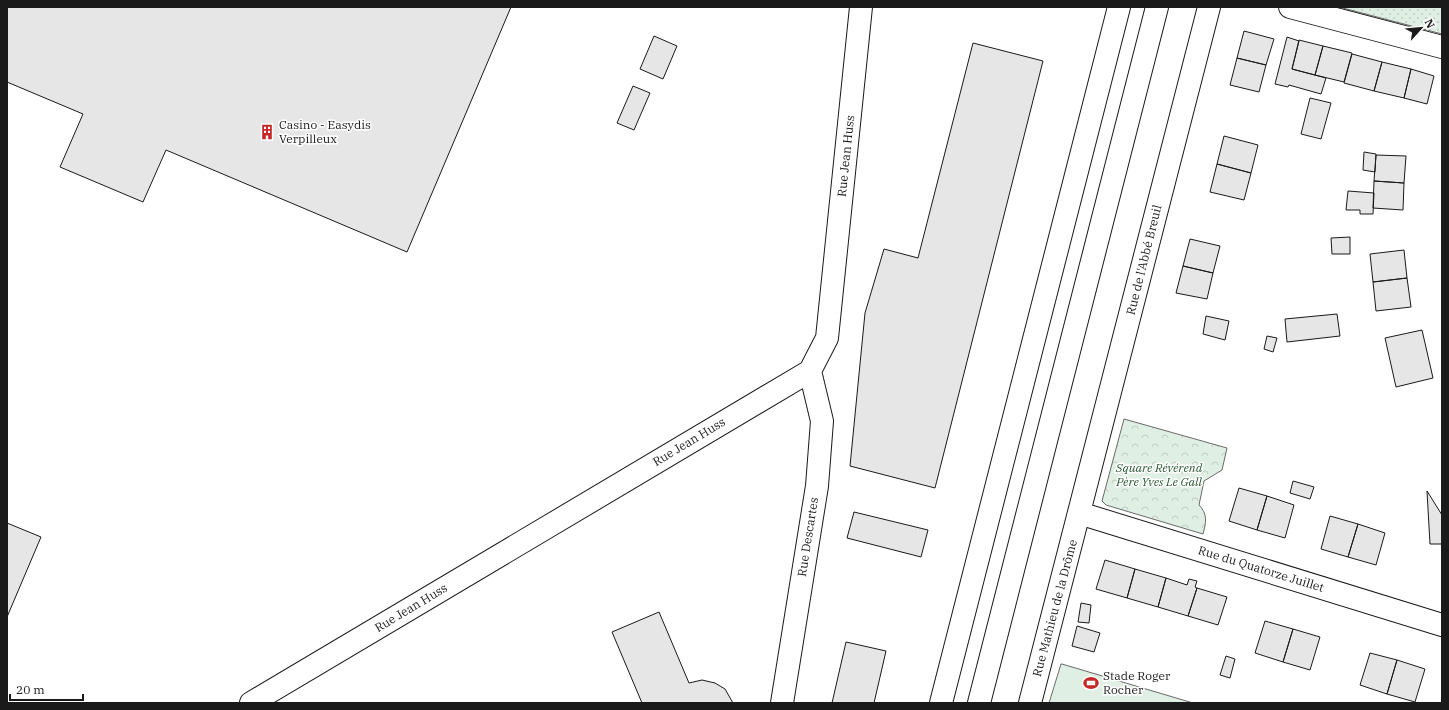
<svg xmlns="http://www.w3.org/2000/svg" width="1449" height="710" font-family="'IBM Plex Serif',serif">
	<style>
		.grass { fill: url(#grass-dots); stroke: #6a6a6a }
		.park { fill: url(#park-crowns); stroke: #6a6a6a }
		.garden { fill: #e0efe3; stroke: #6a6a6a }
		.building { fill: #e6e6e6; stroke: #1a1a1a }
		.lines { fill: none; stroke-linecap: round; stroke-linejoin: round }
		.minor-casing { stroke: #1a1a1a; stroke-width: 24 }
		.motorway-casing { stroke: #1a1a1a; stroke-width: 24 }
		.minor { stroke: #fff; stroke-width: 22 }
		.motorway { stroke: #fff; stroke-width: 22 }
		.labels { text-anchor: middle; stroke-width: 3; stroke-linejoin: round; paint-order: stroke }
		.poi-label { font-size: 12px; fill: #1a1a1a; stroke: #fff; text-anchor: start }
		.street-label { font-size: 12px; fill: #1a1a1a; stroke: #fff }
		.park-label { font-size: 12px; font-style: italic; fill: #2b5a34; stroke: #fff }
	</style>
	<defs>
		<pattern id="grass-dots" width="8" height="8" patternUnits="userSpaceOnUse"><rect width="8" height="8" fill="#e0efe3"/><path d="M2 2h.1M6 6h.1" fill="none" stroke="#c0ccc2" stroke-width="1.8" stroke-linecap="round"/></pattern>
		<pattern id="park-crowns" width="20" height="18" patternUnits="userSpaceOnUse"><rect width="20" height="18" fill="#e0efe3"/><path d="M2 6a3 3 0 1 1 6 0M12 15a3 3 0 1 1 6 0" fill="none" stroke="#c0ccc2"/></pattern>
	</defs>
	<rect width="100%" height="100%" fill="#fff"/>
	<!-- grass -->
	<path class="grass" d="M1339,7H1442V34Z"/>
	<!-- park -->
	<path class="park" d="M1124,419L1227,448L1222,470L1204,481L1199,505C1208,514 1206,523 1203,534L1106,505L1102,501Z"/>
	<!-- garden -->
	<path class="garden" d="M1061,664H1062L1193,703H1049Z"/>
	<!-- building -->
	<path class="building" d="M7,7H511L407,252L166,150L143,202L60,167L83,114L7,82Z
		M1244,31L1274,39L1266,65L1237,58Z
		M654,36L677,46L663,79L640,69Z
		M1287,37L1299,41L1292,69L1326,78L1321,94L1289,85L1288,87L1275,84Z
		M1299,40L1323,46L1315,75L1292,69Z
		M973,43L1043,61L935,488L850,466L865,313L884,249L918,258Z
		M1323,46L1352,53L1344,82L1315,75Z
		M1352,54L1382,62L1374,91L1344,83Z
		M1237,58L1266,65L1259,92L1230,85Z
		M1382,62L1411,69L1404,98L1374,91Z
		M1411,69L1434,76L1427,104L1404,98Z
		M633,86L650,93L634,130L617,123Z
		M1310,98L1331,103L1321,139L1301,134Z
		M1224,136L1258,145L1251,173L1217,164Z
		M1364,152L1376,154L1375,172L1363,170Z
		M1376,155L1406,156L1404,183L1374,181Z
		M1217,164L1251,173L1244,200L1210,192Z
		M1374,181L1404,183L1403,210L1373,208Z
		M1348,191L1374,193L1373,214H1360V210H1346Z
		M1350,237V254H1332L1331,238Z
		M1190,239L1220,246L1213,273L1183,266Z
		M1404,250L1407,278L1373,282L1370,254Z
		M1183,266L1213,273L1207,299L1176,293Z
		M1407,278L1411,307L1376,311L1373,282Z
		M1337,314L1340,336L1287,342L1285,319Z
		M1206,316L1229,321L1225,340L1203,334Z
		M1422,330L1433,378L1396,387L1385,338Z
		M1267,336L1277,338L1273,352L1264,349Z
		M1293,481L1314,487L1310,499L1290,493Z
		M1239,488L1267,496L1257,530L1229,521Z
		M1427,491L1442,515V544H1430Z
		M1267,496L1294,505L1285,538L1257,530Z
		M854,512L928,530L921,557L847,538Z
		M1330,516L1358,524L1348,557L1321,549Z
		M7,523L41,537L7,617Z
		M1358,524L1385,533L1376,565L1348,557Z
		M1105,560L1135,569L1127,598L1096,589Z
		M1135,569L1166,578L1158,607L1127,598Z
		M1166,578L1187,585L1189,579L1197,581L1195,587L1197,588L1188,616L1158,607Z
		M1197,588L1227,597L1218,625L1188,616Z
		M1081,603L1091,605L1089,623L1078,622Z
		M659,612L689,683L702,680L715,683L725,689L733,703H642L612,632Z
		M1265,621L1293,629L1283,662L1255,653Z
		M1077,626L1100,633L1094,652L1072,646Z
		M1293,629L1320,637L1310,670L1283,662Z
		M846,642L886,651L874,703H832Z
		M1370,653L1397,660L1387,694L1360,685Z
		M1226,656L1235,659L1230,678L1220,675Z
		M1397,660L1425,669L1415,702L1387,694Z"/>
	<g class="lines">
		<!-- minor casing -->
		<g class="minor-casing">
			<path id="minor" d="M1290,7L1442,47
				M1079,513L1442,625
				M251,703L810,371L827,338L861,7
				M782,703L817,486L822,421L810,371
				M1030,703L1209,7"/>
		</g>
		<!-- motorway casing -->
		<g class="motorway-casing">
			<path id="motorway" d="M941,703L1119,7
				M979,703L1157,7"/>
		</g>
		<!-- minor -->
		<use href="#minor" class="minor"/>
		<!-- motorway -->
		<use href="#motorway" class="motorway"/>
	</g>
	<!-- icons -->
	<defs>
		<g id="building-bare" transform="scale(1.2)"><path d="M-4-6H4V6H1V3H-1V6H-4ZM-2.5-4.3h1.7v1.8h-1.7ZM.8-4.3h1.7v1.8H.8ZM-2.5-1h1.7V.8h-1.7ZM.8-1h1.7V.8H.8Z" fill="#c62828" stroke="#fff" stroke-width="2.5" paint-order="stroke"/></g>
		<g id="stadium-bare" transform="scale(1.2)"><path d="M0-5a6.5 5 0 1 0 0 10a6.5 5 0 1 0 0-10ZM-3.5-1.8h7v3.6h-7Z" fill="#c62828" stroke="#fff" stroke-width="2.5" paint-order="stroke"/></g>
	</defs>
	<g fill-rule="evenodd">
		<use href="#building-bare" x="267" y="132"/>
		<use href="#stadium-bare" x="1091" y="683"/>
	</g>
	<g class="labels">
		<!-- poi labels -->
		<g class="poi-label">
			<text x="279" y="129">Casino - Easydis<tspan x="279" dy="14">Verpilleux</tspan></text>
			<text x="1103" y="680">Stade Roger<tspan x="1103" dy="14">Rocher</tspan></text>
		</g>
		<!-- street labels -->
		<g class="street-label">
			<text transform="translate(846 156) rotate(-84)" y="4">Rue Jean Huss</text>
			<text transform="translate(1144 260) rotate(-76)" y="4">Rue de l'Abbé Breuil</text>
			<text transform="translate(689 442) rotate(-31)" y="4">Rue Jean Huss</text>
			<text transform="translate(808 537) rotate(-81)" y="4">Rue Descartes</text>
			<text transform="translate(1261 569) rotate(17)" y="4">Rue du Quatorze Juillet</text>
			<text transform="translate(411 608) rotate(-31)" y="4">Rue Jean Huss</text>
			<text transform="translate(1055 608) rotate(-75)" y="4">Rue Mathieu de la Drôme</text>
		</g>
		<!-- park labels -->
		<g class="park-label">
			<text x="1159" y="472">Square Révérend<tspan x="1159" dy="14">Père Yves Le Gall</tspan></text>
		</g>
	</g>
	<!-- border -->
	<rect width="1449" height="710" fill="none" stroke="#1a1a1a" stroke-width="16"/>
	<!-- north arrow -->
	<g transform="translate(1421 28) rotate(63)" stroke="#ffffff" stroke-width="3" paint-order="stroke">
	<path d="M0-3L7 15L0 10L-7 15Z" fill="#1a1a1a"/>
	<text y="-6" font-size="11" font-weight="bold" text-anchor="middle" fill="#1a1a1a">N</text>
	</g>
	<!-- scale -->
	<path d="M10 694v6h73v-6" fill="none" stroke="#1a1a1a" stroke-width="2"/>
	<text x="16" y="694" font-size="12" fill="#1a1a1a" stroke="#ffffff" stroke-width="3" paint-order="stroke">20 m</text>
</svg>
